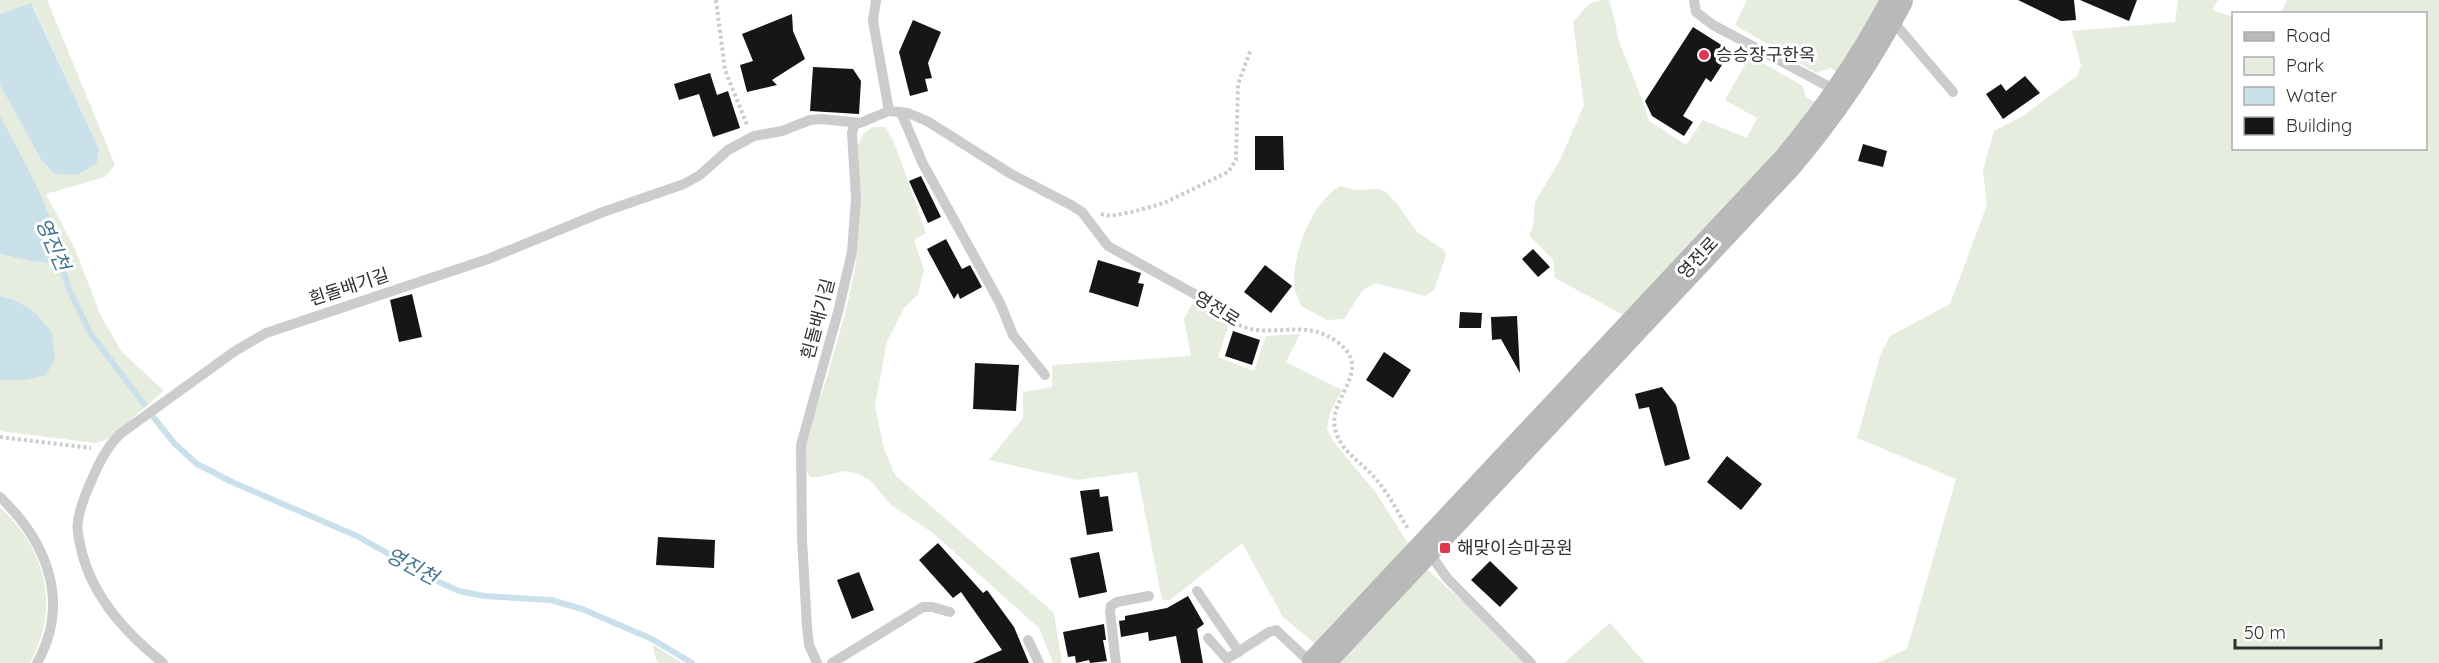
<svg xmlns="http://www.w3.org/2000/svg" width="2439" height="663" font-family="Quicksand,'Noto Sans KR',sans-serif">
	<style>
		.green { fill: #e6ecde }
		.water { fill: #cae0eb }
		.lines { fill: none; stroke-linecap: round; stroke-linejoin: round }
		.stream { stroke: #cae0eb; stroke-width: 6 }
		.building { fill: #161616 }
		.path { stroke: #ccc; stroke-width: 4; stroke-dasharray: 3 3; stroke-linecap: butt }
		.lane { stroke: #ccc; stroke-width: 10 }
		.secondary { stroke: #b9b9b9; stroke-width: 32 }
		.poi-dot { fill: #e0374e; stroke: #fff; stroke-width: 2 }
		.labels { text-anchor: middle; stroke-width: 6; stroke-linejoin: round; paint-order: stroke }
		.poi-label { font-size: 18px; fill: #2f2f2f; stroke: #fff; text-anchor: start }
		.street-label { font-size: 18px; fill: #2f2f2f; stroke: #fff }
		.water-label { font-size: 20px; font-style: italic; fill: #3f7590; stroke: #fff }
	</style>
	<rect width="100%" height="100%" fill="#fff"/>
	<!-- green -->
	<path class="green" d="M0,0H47L115,165L105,177L46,194L75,249L100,314L121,351L164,391L108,439L95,443L0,431V380H26L15,300L0,296V254L35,262L66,264L59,239L20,153L0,116V85L40,158L54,174L97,163L99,149L32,4L0,14Z
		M1601,0H1608C1615,13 1615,27 1619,41C1629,68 1641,94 1649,121L1686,145L1703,120L1747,138L1757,118L1725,100L1750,56L1803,86L1806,98L1820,104L1629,318L1555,278L1553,260L1529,235L1533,227L1535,202L1560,160L1584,105L1573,22L1589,4Z
		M1747,0H1885L1841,77L1831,68L1816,73L1735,25Z
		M2178,0H2218L2212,10L2233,17L2234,148H2426V14L2276,13L2282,11L2287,0H2439V663H1877L1907,649L1956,479L1857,438L1881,353L1890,336L1950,304L1987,205L1983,170L1994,131L2023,116L2078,75L2081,65L2072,31L2175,22Z
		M873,127H886L896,147L926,233L914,240L924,270L918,294L905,307L887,341L875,406L884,449L895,475L1054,613L1062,663H1053L1039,628L933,533L891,505L871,481L856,473L845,471L818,477H810C794,454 819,405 826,380C836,346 847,309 854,274C862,232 858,187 858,145L864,133Z
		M1340,186L1356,190L1380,189L1386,192L1397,204L1417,232L1444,250L1446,256L1434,290L1425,296L1375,283L1362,291L1344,319L1327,320L1301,306C1299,299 1294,291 1294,284C1293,253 1312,202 1340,186Z
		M1194,301L1228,327L1218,357L1254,371L1266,336L1300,334L1286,362L1342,390L1330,413L1327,428L1333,441L1376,493L1411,548L1318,646L1283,617L1242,543L1170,600H1162L1137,472L1077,480L989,460L1023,418V392L1052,387V365L1191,356L1184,319Z
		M0,507C46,550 61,605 30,663H0Z
		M1418,571H1429L1469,607L1525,663H1332Z
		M1610,623L1645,663H1564Z
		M652,644L682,663H657Z"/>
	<!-- water -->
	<path class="water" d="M31,3L99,149L97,163L77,175L54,174L40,158L0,85V14Z
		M0,116C26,163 52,213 66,264L35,262L0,254Z
		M0,296L15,300L36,313L52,333L55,358L46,375L26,380H0Z"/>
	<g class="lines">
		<!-- stream -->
		<path class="stream" d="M59,258L69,289L90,333L144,404
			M154,418L175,444L197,464L232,482L357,536L435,580L459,591L484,596L551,600L582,609L652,639L692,663"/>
	</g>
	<!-- building -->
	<path class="building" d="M2018,0H2074L2076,20L2061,21Z
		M2080,0H2137L2129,21Z
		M792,14L793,31L805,59L772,80L777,85L747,92L740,65L753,61L742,34Z
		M913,20L941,32L928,63L932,78L925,79L928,91L910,96L899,52Z
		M1693,27L1731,51L1711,82L1706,78L1683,116L1693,122L1684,136L1652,116L1645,101Z
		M813,67L853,69L861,81L859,114L810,111Z
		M710,73L717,95L728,91L740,128L713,137L699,94L679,100L674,84Z
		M2025,76L2040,93L2003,119L1986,94L2001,84L2006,91Z
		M1255,136H1283L1284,170H1255Z
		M1863,144L1887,151L1883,167L1858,161Z
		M921,176L941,217L928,223L909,181Z
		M946,239L962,269L970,265L982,287L960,299L958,293L954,299L927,249Z
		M1533,249L1550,267L1538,277L1522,259Z
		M1098,260L1141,273L1138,283L1144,284L1138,307L1089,292Z
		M1265,265L1292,286L1271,313L1244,292Z
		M412,294L422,337L399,342L390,300Z
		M1460,312L1482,313L1481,328H1459Z
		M1517,316L1520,373L1501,339L1492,340L1491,317Z
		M1233,331L1260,340L1252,365L1225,356Z
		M1384,352L1411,370L1393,398L1366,380Z
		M975,363L1019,365L1016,411L973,409Z
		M1662,387L1676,405L1690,459L1665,466L1649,407L1639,409L1635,394Z
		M1727,456L1762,484L1741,510L1707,482Z
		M1099,489L1100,497L1108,496L1113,531L1087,535L1080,491Z
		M658,537L715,540L714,568L656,565Z
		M938,543L983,593L987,590L1014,627L1029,663H973L1002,650L961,592L953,598L919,560Z
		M1099,552L1107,592L1079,598L1070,558Z
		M1490,561L1518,588L1500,607L1471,580Z
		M859,572L874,610L852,619L837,580Z
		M1188,596L1204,624L1197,629L1203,663H1181L1176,636L1149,641L1148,632L1121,637L1119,621L1125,620V616L1167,608Z
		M1104,624L1106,640H1103L1107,661L1090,663L1089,660L1076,663L1075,656L1068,657L1063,632Z"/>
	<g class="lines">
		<!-- path -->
		<path class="path" d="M716,0L725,70L747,125
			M1101,214L1111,216L1136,211L1164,203L1228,172L1236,160L1238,84L1251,49
			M1209,305C1223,316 1238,328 1257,330C1287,333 1308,322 1336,341C1376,369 1328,397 1335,428C1339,450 1360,461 1374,477C1388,492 1398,513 1409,530
			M0,437L91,448"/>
		<!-- lane -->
		<path class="lane" d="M876,0L873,21L889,111
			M1694,0L1696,12L1713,25L1839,92
			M1891,19L1953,92
			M901,112L922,162L1000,303L1013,335L1045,375
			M0,497C47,542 71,602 37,663
			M1428,551L1447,578L1531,663
			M1197,591L1239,652
			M1208,638L1227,659L1269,632L1276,630L1311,663
			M1028,640L1039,663
			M163,663C127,634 94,599 82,553C80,543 76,531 78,521C80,506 87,490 93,477C100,461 107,447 120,434L235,351L266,333L488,259L603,212L684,184L700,175L728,150L754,136L782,131L810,120L822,119L860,123L889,111L908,113L927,121L1011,174L1071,205L1082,212L1108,246L1200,297
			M817,663L809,645L807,627L802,539L801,445L838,312L852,252L856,198L852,133L855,123
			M832,663L923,607H932L950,612
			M1116,663L1110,612L1111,606L1117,602L1149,596"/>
		<!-- secondary -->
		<path class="secondary" d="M1318,663L1787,163C1830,112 1866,59 1897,0"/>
	</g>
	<!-- markers -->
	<g class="poi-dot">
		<circle cx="1704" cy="55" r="6"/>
		<rect x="1439" y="542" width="12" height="12" rx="3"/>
	</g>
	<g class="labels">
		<!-- poi labels -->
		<g class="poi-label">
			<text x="1716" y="61">승승장구한옥</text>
			<text x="1457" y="554">해맞이승마공원</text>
		</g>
		<!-- street labels -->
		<g class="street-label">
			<text transform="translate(1698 258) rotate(-47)" y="6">영전로</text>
			<text transform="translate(349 287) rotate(-18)" y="6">흰돌배기길</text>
			<text transform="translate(1217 309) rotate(32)" y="6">영전로</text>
			<text transform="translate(818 319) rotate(-75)" y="6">흰돌배기길</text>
		</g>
		<!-- water labels -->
		<g class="water-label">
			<text transform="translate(53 244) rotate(66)" y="7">영진천</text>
			<text transform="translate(412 566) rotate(28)" y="7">영진천</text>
		</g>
	</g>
	<!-- legend -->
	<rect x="2232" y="12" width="195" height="138" fill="#ffffff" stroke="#acacac" stroke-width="1.5"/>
	<rect x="2244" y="32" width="30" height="9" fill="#b9b9b9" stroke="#acacac" stroke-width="1.5"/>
	<text x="2286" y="42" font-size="18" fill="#2f2f2f">Road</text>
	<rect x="2244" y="57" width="30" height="18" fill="#e6ecde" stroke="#acacac" stroke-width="1.5"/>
	<text x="2286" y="72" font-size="18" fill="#2f2f2f">Park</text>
	<rect x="2244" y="87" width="30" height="18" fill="#cae0eb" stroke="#acacac" stroke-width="1.5"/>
	<text x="2286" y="102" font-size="18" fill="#2f2f2f">Water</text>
	<rect x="2244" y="117" width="30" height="18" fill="#161616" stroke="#acacac" stroke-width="1.5"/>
	<text x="2286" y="132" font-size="18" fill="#2f2f2f">Building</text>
	<!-- scale -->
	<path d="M2235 639v9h146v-9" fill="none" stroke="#2f2f2f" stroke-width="3"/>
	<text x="2244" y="639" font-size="18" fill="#2f2f2f" stroke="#ffffff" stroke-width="4.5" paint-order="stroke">50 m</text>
</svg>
